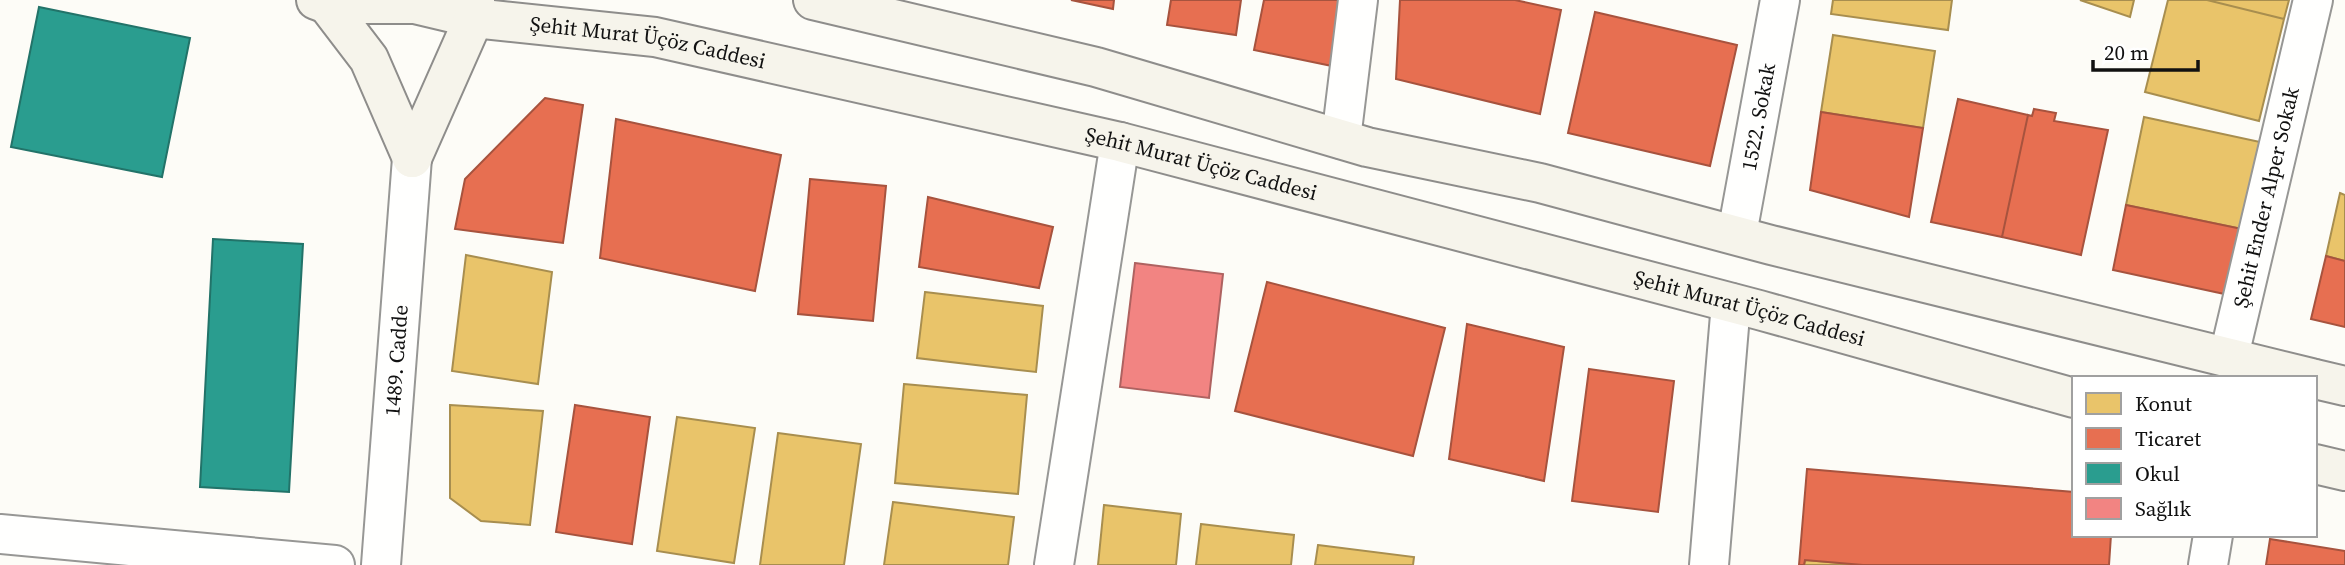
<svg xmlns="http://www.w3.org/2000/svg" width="2345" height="565" font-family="'Source Serif 4',serif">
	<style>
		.homes { fill: #e9c46a; stroke: #a88e4f; stroke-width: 2 }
		.shops { fill: #e76f51; stroke: #a7533e; stroke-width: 2 }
		.schools { fill: #2a9d8f; stroke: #227369; stroke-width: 2 }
		.health { fill: #f28482; stroke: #ae6260; stroke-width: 2 }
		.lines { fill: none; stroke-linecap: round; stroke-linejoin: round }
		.minor-casing { stroke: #979795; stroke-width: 42 }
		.tertiary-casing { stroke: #979795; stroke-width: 42 }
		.secondary-casing { stroke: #8e8d8b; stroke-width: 42 }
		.minor { stroke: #fffffe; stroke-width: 38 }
		.tertiary { stroke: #fffffe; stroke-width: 38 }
		.secondary { stroke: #f6f4eb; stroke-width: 38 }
		.labels { text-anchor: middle; stroke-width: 7; stroke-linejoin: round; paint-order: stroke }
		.street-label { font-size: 21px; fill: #111; stroke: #fff }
	</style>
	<rect width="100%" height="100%" fill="#fdfcf7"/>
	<!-- homes -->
	<path class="homes" d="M1833,0H1952L1948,30L1831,14Z
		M2080,0H2134L2130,17Z
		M2168,0H2207L2284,19L2259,121L2145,92Z
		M2207,0H2289L2284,19Z
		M1833,35L1935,51L1923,128L1821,112Z
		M2144,117L2260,142L2242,229L2126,205Z
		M2340,193L2345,195V261L2326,256Z
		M466,255L552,272L538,384L452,371Z
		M925,292L1043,306L1036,372L917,358Z
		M904,384L1027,395L1018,494L895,483Z
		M450,405L543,411L530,525L481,521L450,498Z
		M677,417L755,428L734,563L657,551Z
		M778,433L861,444L844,565H760Z
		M893,502L1014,517L1008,565H884Z
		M1104,505L1181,514L1176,565H1098Z
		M1201,524L1294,535L1291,565H1196Z
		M1318,545L1414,557L1413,565H1315Z
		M1805,560L1863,565H1804Z"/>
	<!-- shops -->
	<path class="shops" d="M1071,0H1114L1113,9Z
		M1171,0H1241L1236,35L1167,25Z
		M1264,0H1346L1332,66L1254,50Z
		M1400,0H1515L1561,10L1540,114L1396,79Z
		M1595,12L1737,45L1710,166L1568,133Z
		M545,98L583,105L563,243L455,229L465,179Z
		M1958,99L2028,115L2002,237L1931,222Z
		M2034,109L2056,113L2054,121L2108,130L2081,255L2002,237L2028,115L2032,116Z
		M1821,112L1923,128L1909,217L1810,190Z
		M616,119L781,155L755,291L600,258Z
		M810,179L886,186L873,321L798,314Z
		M928,197L1053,227L1039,288L919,267Z
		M2126,205L2242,229L2229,295L2113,270Z
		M2326,256L2345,261V327L2311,319Z
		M1267,282L1445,328L1413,456L1235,411Z
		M1467,324L1564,347L1544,481L1449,459Z
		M1589,369L1674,381L1658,512L1572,501Z
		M575,405L650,417L632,544L556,532Z
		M1807,469L2074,492V535H2111L2109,565H1863L1805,560L1804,565H1799Z
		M2270,539L2345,551V565H2266Z"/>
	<!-- schools -->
	<path class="schools" d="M39,7L190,38L162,177L11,147Z
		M213,239L303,244L289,492L200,487Z"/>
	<!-- health -->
	<path class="health" d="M1135,263L1223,274L1209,398L1120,387Z"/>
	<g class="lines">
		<!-- minor casing -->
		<g class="minor-casing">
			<g id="minor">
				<path d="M1341,139L1358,0"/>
				<path id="s1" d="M1737,234L1780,0"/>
				<path id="s2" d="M2229,356L2313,0"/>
				<path d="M0,534L335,565"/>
				<path d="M1054,565L1120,142"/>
				<path d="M1709,565L1731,303"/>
				<path d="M2208,565L2213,535"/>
			</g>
		</g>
		<!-- tertiary casing -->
		<g class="tertiary-casing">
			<g id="tertiary">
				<path id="s3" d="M381,565L412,158"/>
			</g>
		</g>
		<!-- secondary casing -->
		<g class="secondary-casing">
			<g id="secondary">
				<path id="s4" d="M316,0L327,4H415L474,18L655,37L1120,142L1759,310L2074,398"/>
				<path d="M328,0L327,4L369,59L412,158"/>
				<path d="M813,0L1096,67L1367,147L1540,183L1771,245L2311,378"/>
				<path d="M412,158L474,18L475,0"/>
				<path d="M2315,379L2345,386"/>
				<path d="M2315,464L2345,471"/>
			</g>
		</g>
		<!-- minor -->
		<use href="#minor" class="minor"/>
		<!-- tertiary -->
		<use href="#tertiary" class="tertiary"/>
		<!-- secondary -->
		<use href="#secondary" class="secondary"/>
	</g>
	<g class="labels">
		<!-- street labels -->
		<g class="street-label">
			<text dy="7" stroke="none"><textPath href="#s4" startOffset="336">Şehit Murat Üçöz Caddesi</textPath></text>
			<text dy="7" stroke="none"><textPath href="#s1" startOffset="119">1522. Sokak</textPath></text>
			<text dy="7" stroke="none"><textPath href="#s4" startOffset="903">Şehit Murat Üçöz Caddesi</textPath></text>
			<text dy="7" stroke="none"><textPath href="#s2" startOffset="163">Şehit Ender Alper Sokak</textPath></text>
			<text dy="7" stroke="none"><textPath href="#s4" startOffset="1470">Şehit Murat Üçöz Caddesi</textPath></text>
			<text dy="7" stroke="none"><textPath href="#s3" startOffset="205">1489. Cadde</textPath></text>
		</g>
	</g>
	<!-- legend -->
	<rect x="2072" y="376" width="245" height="161" fill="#ffffff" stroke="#a0a0a0" stroke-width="2"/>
	<rect x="2086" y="393" width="35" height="21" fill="#e9c46a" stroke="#a0a0a0" stroke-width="2"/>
	<text x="2135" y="411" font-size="21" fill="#111111">Konut</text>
	<rect x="2086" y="428" width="35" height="21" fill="#e76f51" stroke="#a0a0a0" stroke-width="2"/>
	<text x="2135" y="446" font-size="21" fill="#111111">Ticaret</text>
	<rect x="2086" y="463" width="35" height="21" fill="#2a9d8f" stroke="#a0a0a0" stroke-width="2"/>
	<text x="2135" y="481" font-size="21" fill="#111111">Okul</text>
	<rect x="2086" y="498" width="35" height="21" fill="#f28482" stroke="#a0a0a0" stroke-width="2"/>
	<text x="2135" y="516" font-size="21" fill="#111111">Sağlık</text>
	<!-- scale -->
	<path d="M2093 60v10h105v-10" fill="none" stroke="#111111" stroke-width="3.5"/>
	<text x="2104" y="60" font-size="21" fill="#111111" stroke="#ffffff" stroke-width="5" paint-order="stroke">20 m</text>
</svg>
